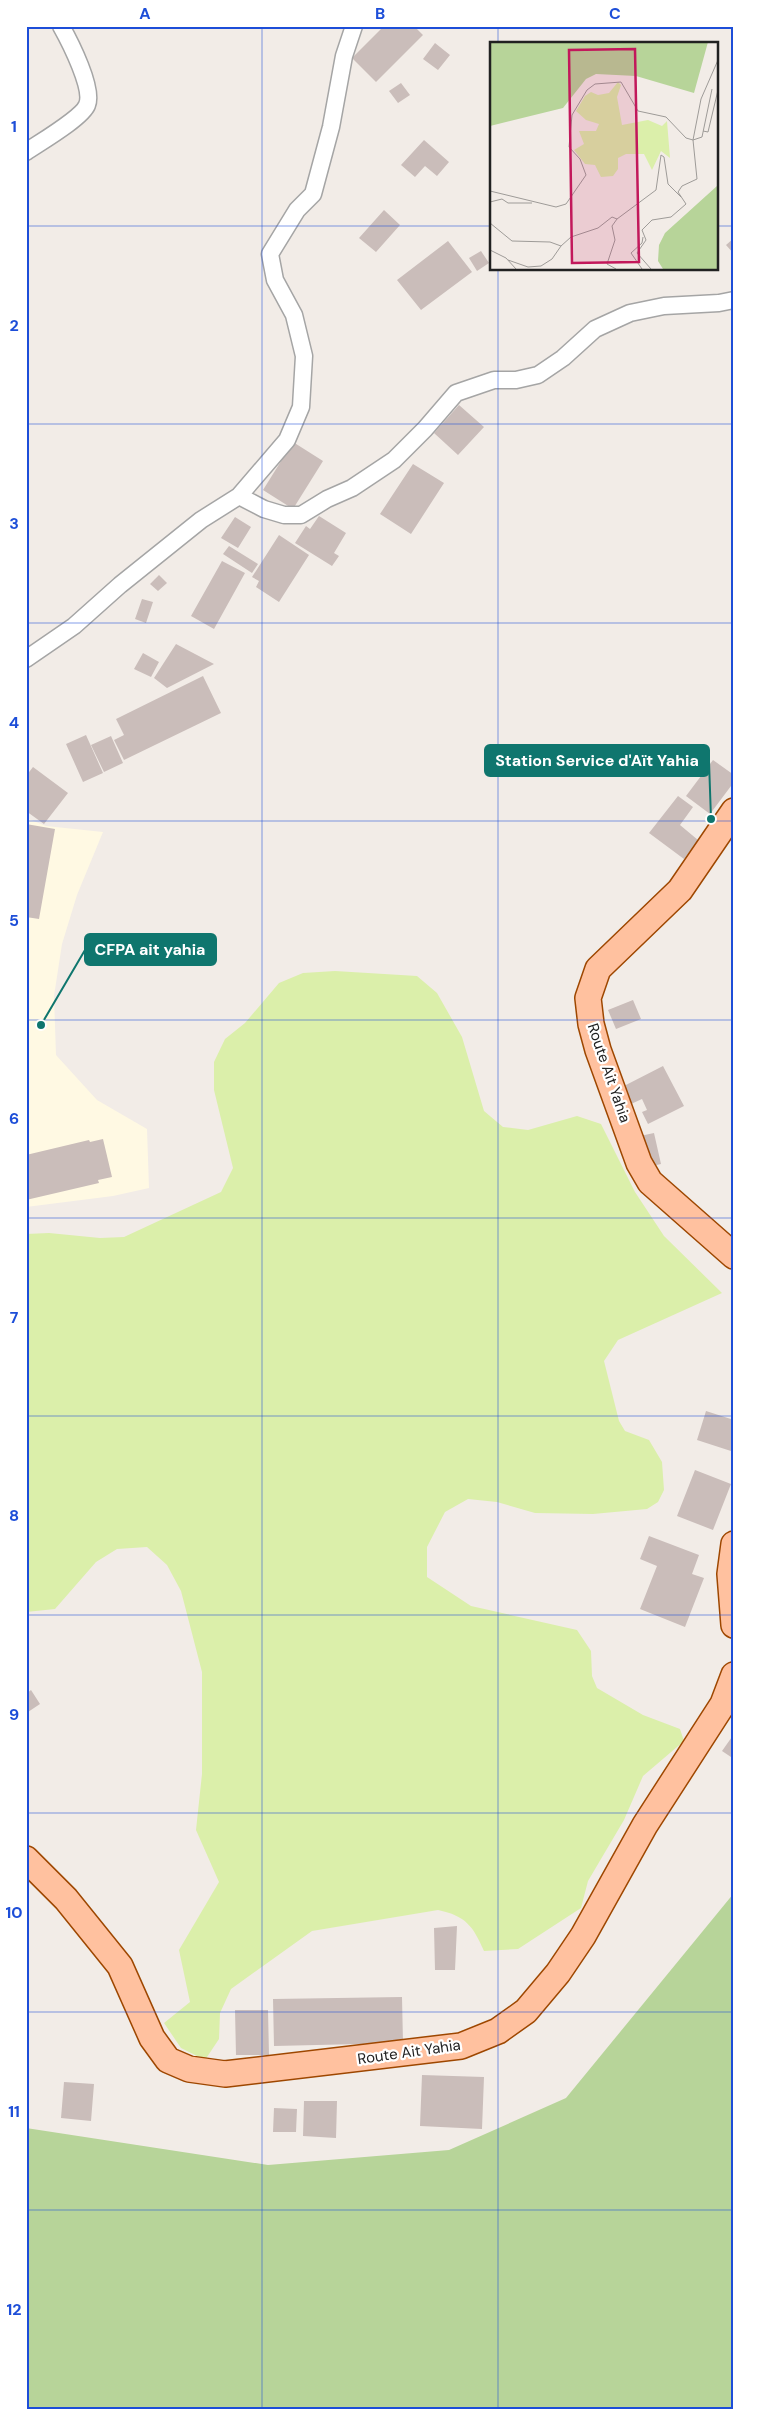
<svg xmlns="http://www.w3.org/2000/svg" width="760" height="2436" font-family="'DM Sans',sans-serif">
	<style>
		.education { fill: #fff9e3 }
		.grass { fill: #dbefaa }
		.forest { fill: #b7d499 }
		.building { fill: #cabdba }
		.lines { fill: none; stroke-linecap: round; stroke-linejoin: round }
		.minor-casing { stroke: #a5a5a5; stroke-width: 19 }
		.primary-casing { stroke: #9e4700; stroke-width: 28 }
		.minor { stroke: #fff; stroke-width: 16 }
		.primary { stroke: #ffc19f; stroke-width: 25 }
		.grid { fill: none; stroke: #1d4ed8; stroke-width: 1; stroke-opacity: 0.55 }
		.labels { text-anchor: middle; stroke-width: 4.5; stroke-linejoin: round; paint-order: stroke }
		.street-label { font-size: 15px; fill: #212121; stroke: #fff }
		.inset-road { fill: none; stroke: #9e9b98; stroke-width: 1 }
		.view { fill: #c2185b; fill-opacity: 0.15; stroke: #c2185b; stroke-width: 2.5 }
		.inset-edge { fill: none; stroke: #212121; stroke-width: 2.5 }
		.leader { fill: none; stroke: #0f766e; stroke-width: 2 }
		.callout-dot { fill: #0f766e; stroke: #fff; stroke-width: 2 }
		.callout { fill: #0f766e; stroke: #0f766e; stroke-width: 2 }
		.callout-label { font-size: 16px; text-anchor: middle; font-weight: bold; fill: #fff }
		.neatline { fill: none; stroke: #1d4ed8; stroke-width: 2 }
		.grid-label { font-size: 16px; text-anchor: middle; font-weight: bold; fill: #1d4ed8 }
	</style>
	<rect width="100%" height="100%" fill="#f2ece7"/>
	<!-- education -->
	<path class="education" d="M26,818L46,826L103,832L77,895L62,944L54,996L56,1055L97,1100L147,1129L149,1188L113,1196L26,1207Z"/>
	<!-- grass -->
	<path class="grass" d="M335,971L417,976L437,993L462,1037L484,1111L503,1127L528,1130L577,1116L601,1124L635,1192L664,1236L722,1293L618,1340L604,1361L619,1421L625,1431L649,1440L662,1462L664,1490L658,1502L647,1509L593,1514L535,1513L497,1502L468,1499L445,1512L427,1547V1577L471,1606L577,1630L591,1651L592,1676L597,1688L643,1715L680,1729L684,1741L643,1776L624,1820L588,1881L581,1908L518,1949L484,1951C473,1926 466,1916 438,1910L312,1931L231,1989L220,2013L219,2039L205,2060L181,2048L164,2023L190,2002L179,1950L219,1882L196,1830L202,1774V1672L181,1591L167,1565L147,1547L117,1549L96,1562L55,1609L26,1612V1234L49,1233L100,1238L124,1237L221,1192L233,1168L214,1090V1062L225,1039L245,1023L279,983L303,973Z"/>
	<!-- forest -->
	<path class="forest" d="M734,1893V2410H26V2128L268,2165L449,2150L566,2098Z"/>
	<!-- building -->
	<path class="building" d="M384,26H414L423,35L376,82L352,58Z
		M435,43L450,55L438,70L423,59Z
		M401,83L410,95L398,103L389,91Z
		M424,140L449,162L437,176L425,166L415,177L401,165Z
		M384,210L400,225L376,252L359,238Z
		M734,238V254L726,245Z
		M448,241L472,272L421,310L397,280Z
		M481,251L489,263L477,271L469,258Z
		M459,405L484,427L458,455L434,433Z
		M293,442L323,461L293,509L263,490Z
		M413,464L444,483L411,534L380,514Z
		M319,516L346,533L334,553L339,556L332,566L295,543L306,526L310,529Z
		M235,517L251,527L238,548L221,538Z
		M279,535L309,555L279,602L256,587L259,581L252,577Z
		M229,546L258,564L252,573L223,554Z
		M222,561L245,573L214,629L191,616Z
		M159,575L167,583L158,591L150,584Z
		M142,599L153,602L146,623L135,619Z
		M176,644L214,664L167,688L154,678Z
		M143,653L159,662L151,677L134,669Z
		M203,676L221,713L124,760L114,740L124,735L116,719Z
		M86,735L103,773L83,782L66,744Z
		M111,736L123,763L104,772L91,745Z
		M713,760L734,775V782L710,814L686,796Z
		M33,767L68,793L44,824L26,811V776Z
		M678,796L693,807L680,825L698,840L684,859L649,833Z
		M26,824L55,829L39,919L26,917Z
		M633,1000L641,1019L616,1029L608,1010Z
		M663,1066L684,1106L648,1124L642,1112L647,1110L642,1099L631,1104L622,1087Z
		M654,1133L661,1164L648,1167L640,1136Z
		M103,1139L112,1177L98,1180L99,1183L26,1200V1155L89,1140L90,1142Z
		M706,1411L734,1420V1452L697,1440Z
		M695,1470L731,1484L713,1530L677,1516Z
		M649,1536L699,1555L692,1574L704,1578L685,1627L640,1609L657,1566L640,1559Z
		M31,1690L40,1704L28,1712L26,1694Z
		M734,1734V1759L722,1751Z
		M457,1926L455,1970H435L434,1928Z
		M402,1997L403,2043L274,2046L273,1999Z
		M235,2010H268L269,2055H236Z
		M422,2075L484,2077L482,2129L420,2126Z
		M64,2082L94,2084L91,2121L61,2118Z
		M304,2101H337L336,2138L303,2136Z
		M274,2108L297,2109L296,2132H273Z"/>
	<g class="lines">
		<!-- minor casing -->
		<g class="minor-casing">
			<path id="minor" d="M26,152C39,143 82,118 87,105C94,89 70,42 61,26
				M239,496L264,509L284,515H301L327,499L352,488L394,460L425,429L456,393L494,380H516L538,375L563,358L595,329L630,313L664,306L719,303L734,300
				M26,659L74,626L120,585L201,520L239,496L287,440L301,407L304,356L294,315L275,280L270,254L297,210L313,194L331,127L344,56L354,26"/>
		</g>
		<!-- primary casing -->
		<g class="primary-casing">
			<path id="primary" d="M734,811L680,890L598,969L588,998L591,1024L598,1050L639,1163L650,1182L734,1256
				M734,1544L730,1574L734,1625
				M26,1859L66,1899L120,1966L152,2038L168,2060L189,2069L225,2074L461,2046L498,2031L526,2011L558,1973L583,1936L645,1825L723,1704L734,1675"/>
		</g>
		<!-- minor -->
		<use href="#minor" class="minor"/>
		<!-- primary -->
		<use href="#primary" class="primary"/>
	</g>
	<!-- grid -->
	<path class="grid" d="M262,26V2410M498,26V44M26,226H491M716,226H734M498,269V2410M26,424H734M26,623H734M26,821H734M26,1020H734M26,1218H734M26,1416H734M26,1615H734M26,1813H734M26,2012H734M26,2210H734"/>
	<g class="labels">
		<!-- street labels -->
		<g class="street-label">
			<text transform="translate(609 1073) rotate(71)" y="5">Route Ait Yahia</text>
			<text transform="translate(409 2052) rotate(-8)" y="5">Route Ait Yahia</text>
		</g>
	</g>
	<!-- overview -->
	<g transform="translate(490 42)">
		<rect width="228" height="228" fill="#f2ece7"/>
		<path d="M128,40L131,43L127,55L132,83L158,78L172,84L177,79L180,116L171,109L162,128L154,112H136L128,116V127L123,134L111,135L105,123L95,122L84,108L94,102L89,89H106L109,82L96,78L86,69L95,54L101,50L108,53L119,51Z" fill="#dbefaa"/>
		<path d="M0,0H218L204,51L146,34L106,32L96,37L73,66L0,84ZM227,144V227H173L168,219L169,203L175,191Z" fill="#b7d499"/>
		<path class="inset-road" d="M213,89L218,90L228,48M0,149L66,165L76,162L96,133L90,117L79,105L82,73L97,48L105,42L131,40L148,69L176,75L196,96L203,98L211,57L228,18M0,160L12,157L18,161H42M0,181L22,199L60,200L71,204L81,195L108,186L122,175L127,177M0,208L16,216L26,227M18,218L38,225L51,224L62,217L71,204M126,227L117,222L125,198L122,184L127,177L166,148L171,113L174,115L178,142L191,155M152,227L141,211L152,201L153,195M161,227L147,211L156,198L152,188L162,178L181,175L196,162L188,150L192,144L207,137L203,98L212,95L222,47"/>
		<path class="view" d="M145,7L149,220L82,221L79,8Z"/>
		<rect width="228" height="228" class="inset-edge"/>
	</g>
	<!-- callouts -->
	<path class="leader" d="M711 819L709 761M41 1025L85 950"/>
	<g class="callout-dot">
		<circle cx="711" cy="819" r="5"/>
		<circle cx="41" cy="1025" r="5"/>
	</g>
	<g class="callout">
		<rect x="485" y="745" width="224" height="31" rx="5"/>
		<rect x="85" y="934" width="131" height="31" rx="5"/>
	</g>
	<g class="callout-label">
		<text x="597" y="766">Station Service d'Aït Yahia</text>
		<text x="150" y="955">CFPA ait yahia</text>
	</g>
	<!-- border -->
	<rect width="760" height="2436" fill="none" stroke="#ffffff" stroke-width="55"/>
	<rect x="28" y="28" width="704" height="2380" class="neatline"/>
	<g class="grid-label">
		<text x="145" y="19">A</text>
		<text x="380" y="19">B</text>
		<text x="615" y="19">C</text>
		<text x="14" y="132">1</text>
		<text x="14" y="331">2</text>
		<text x="14" y="529">3</text>
		<text x="14" y="728">4</text>
		<text x="14" y="926">5</text>
		<text x="14" y="1124">6</text>
		<text x="14" y="1323">7</text>
		<text x="14" y="1521">8</text>
		<text x="14" y="1720">9</text>
		<text x="14" y="1918">10</text>
		<text x="14" y="2117">11</text>
		<text x="14" y="2315">12</text>
	</g>
</svg>
